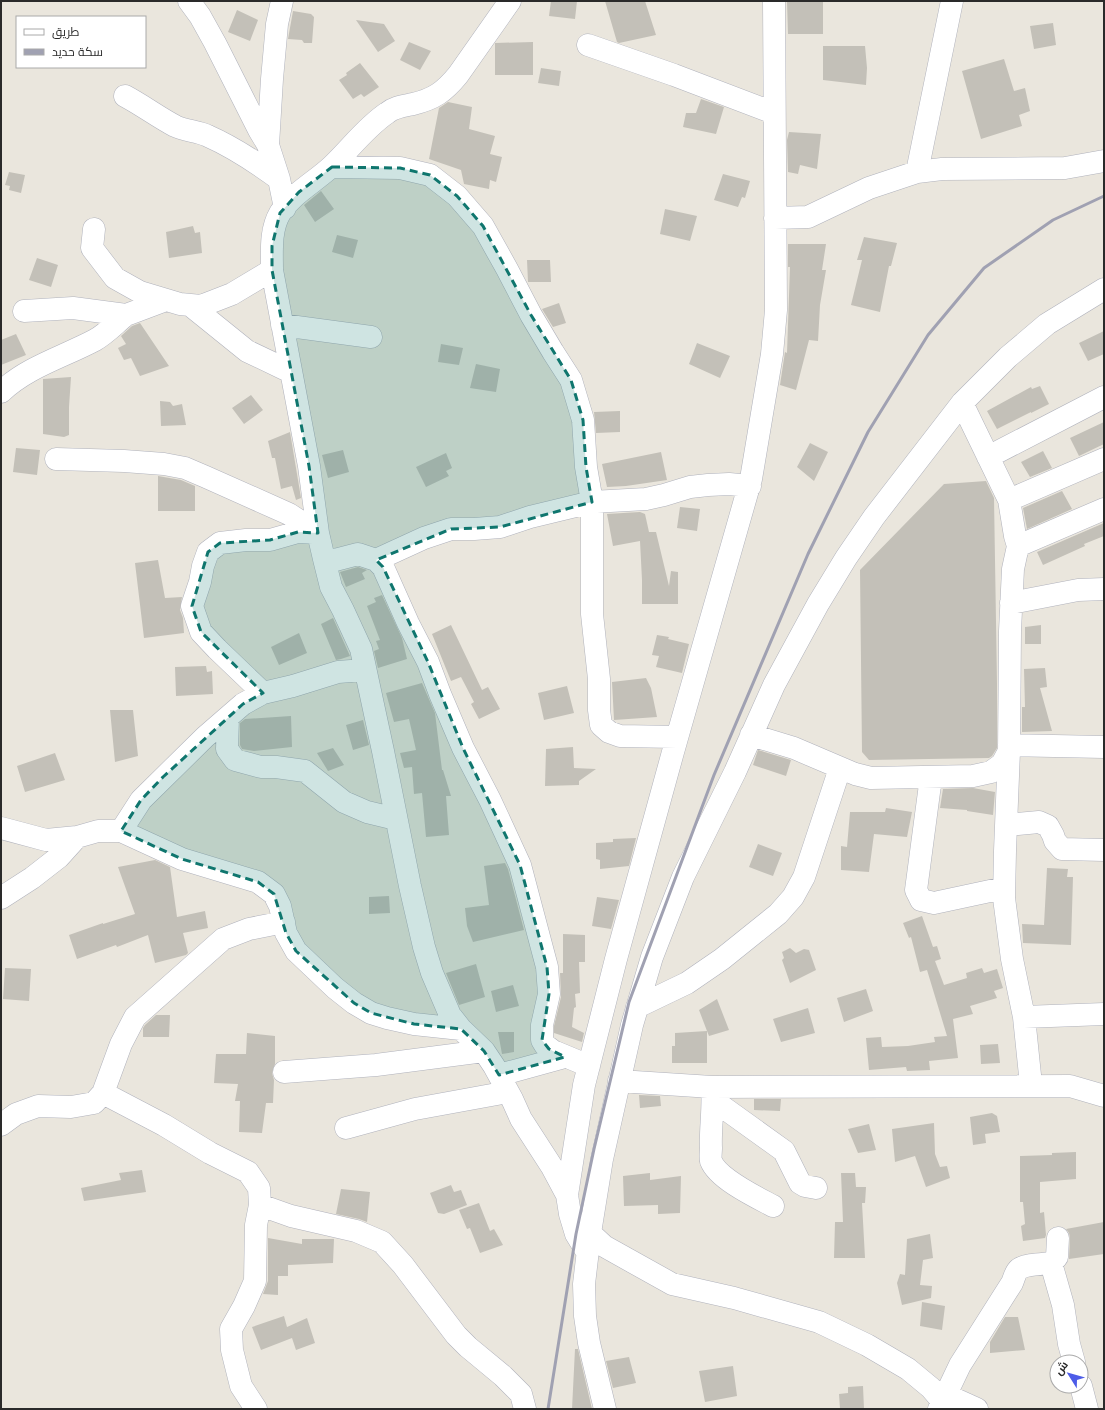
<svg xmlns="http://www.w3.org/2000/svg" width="1105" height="1410" font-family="Inter,Cairo,sans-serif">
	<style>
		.building { fill: #c3c0b8 }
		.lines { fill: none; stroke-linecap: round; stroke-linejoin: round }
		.minor-casing { stroke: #b0b2bc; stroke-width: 23 }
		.minor { stroke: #fff; stroke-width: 22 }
		.rail { stroke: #a0a1b2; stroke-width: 3 }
		.marked { fill: #0f766e; fill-opacity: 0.2; stroke: #0f766e; stroke-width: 3; stroke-dasharray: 8 5; stroke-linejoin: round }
	</style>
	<rect width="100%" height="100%" fill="#eae6dd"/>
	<!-- building -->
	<path class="building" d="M551,1H577L575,19L549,16Z
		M605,1H645L656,35L619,43L617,42Z
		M787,1H823V34H788Z
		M237,10L258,20L250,41L228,32Z
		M293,11L311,14L314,17L312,43H304L302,40L288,39Z
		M356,20L384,24L395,41L378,52Z
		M1053,23L1056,45L1034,49L1030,26Z
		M409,42L431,51L420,70L400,60Z
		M533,42V75H495V43Z
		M823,46H865L867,68L866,85L823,80Z
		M1004,59L1014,91L1025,88L1030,111L1019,115L1022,126L981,139L962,71Z
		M360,63L379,87L364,97L361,94L353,99L339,80L347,75L346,73Z
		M541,68L561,71L559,86L538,83Z
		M701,99L724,107L716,134L683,127L686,113H696Z
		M448,102L472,107L469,129L495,136L490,154L502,157L496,182L490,180L489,189L464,184L461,170L429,159L439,108Z
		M789,132L821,134L817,169L800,165L798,174L788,172L787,140Z
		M9,172L25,175L21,193L9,190L10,186L5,185Z
		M723,174L750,181L745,198L742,197L738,207L714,200Z
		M321,191L334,209L315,222L304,205Z
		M665,209L697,216L690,241L660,234Z
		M193,226L195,233L200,232L202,253L169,258L166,232Z
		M337,235L358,240L353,258L332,252Z
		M864,237L897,243L891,266H889L880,312L851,305L862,260H857Z
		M788,244H826L822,270H826L820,305L818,341L809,340L796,390L780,385L785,352L787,353L790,267H788Z
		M37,258L58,265L51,287L29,280Z
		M527,260H550L551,282H528Z
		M559,303L566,323L553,327L542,309Z
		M140,323L169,366L140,376L131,358L124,360L118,348L126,344L121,336L132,326Z
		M1104,331V354L1088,361L1079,343Z
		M16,334L26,355L1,365V340Z
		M697,343L730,356L720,378L689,364Z
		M441,344L463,348L459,365L438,362Z
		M476,364L500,369L496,392L470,388Z
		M71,377L69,407V435L64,437L43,434V379Z
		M1040,386L1049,404L1031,413V412L997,429L987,411L1031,387L1032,389Z
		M251,395L263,410L244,424L232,408Z
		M160,401L170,402L173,406L182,404L186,425L161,426Z
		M620,411V432L596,433L594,412Z
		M1104,422V444L1079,456L1070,438Z
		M290,432L301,498L296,500L292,486L281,489L275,458H272L268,441Z
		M810,443L828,452L814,481L797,467Z
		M16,448L40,450L37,475L13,472Z
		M343,450L349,472L328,478L322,455Z
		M1043,451L1052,468L1030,477L1021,462Z
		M661,452L667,480L626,486L607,487L602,464Z
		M446,453L452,468L446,471L449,476L426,487L416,467Z
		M158,476L181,480L195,486V511H158Z
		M986,481L994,498L997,683V748L992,756L989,758L869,760L862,752L860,570L944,484Z
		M1062,491L1072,509L1027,529L1023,508Z
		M680,507L700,509L697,531L677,528Z
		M640,512L645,514L649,532H656L669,586L671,571L678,572V604H642V580L640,541L613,546L607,514Z
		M1104,523V536L1084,544L1085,546L1043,565L1037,552Z
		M158,560L165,598L182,597L180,610L183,618L184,633L144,638L135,563Z
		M358,567L367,570L362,573L365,579L346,587L340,572Z
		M382,595L402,638L407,659L378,668L374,651L379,649L376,641L380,640L367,606L376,602L374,598Z
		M333,618L350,656L341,659L336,660L321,624Z
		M451,625L482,690L488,687L500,709L479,719L471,704L474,702L461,677L451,681L432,634Z
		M1041,625V644H1025V627Z
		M299,633L307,653L279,665L271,647Z
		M657,635L669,637L668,639L689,644L682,673L656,667L659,656L652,655Z
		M206,666L207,672L212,671L213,694L176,696L175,667Z
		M1045,668L1047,687L1040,688L1052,731L1022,732V707H1025L1024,669Z
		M646,678L651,688L657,717L614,720L612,682Z
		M422,683L435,713L442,770H443L451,796H446L449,835L426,837L422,793L414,794L412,767L404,768L400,753L416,750L409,719L394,722L386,693Z
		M567,686L574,713L544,720L538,693Z
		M110,710H133L138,756L115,762Z
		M291,716L292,747L254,751L242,749L240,745V723L245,719Z
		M363,720L369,745L353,750L346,725Z
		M573,747L574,768L596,769L579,781V785L545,786L546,749Z
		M333,748L344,765L328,771L317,753Z
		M758,750L791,760L786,776L753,765Z
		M55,753L65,780L25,792L17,766Z
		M973,788L995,792L993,815L967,811V810L940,808L943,789Z
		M886,808L912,812L907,837L874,834L869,872L841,870V846L847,847L850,812H885Z
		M636,838L629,866L600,869V860L596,859V843L613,842V839Z
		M758,844L782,853L773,876L749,867Z
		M155,860L170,867L177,917L205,911L208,928L183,933L188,953L186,955L155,963L148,935L117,947L116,945L77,959L69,935L103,923V924L135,914L118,867Z
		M505,863L508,869L524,930L473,942L467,926L465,908L489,905L484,866Z
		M1047,868L1068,869L1067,877H1073L1071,945L1023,943L1022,924L1044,925Z
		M389,896L390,913L369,914V897Z
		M597,897L619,900L611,929L592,926Z
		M922,916L933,947L937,946L941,959L935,961L944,985L967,978L966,973L982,968L984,973L997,969L1003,988L994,991L997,998L970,1006L973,1014L953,1019L958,1058L929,1061L930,1070L907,1071L906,1067L869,1070L866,1038L881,1037L882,1047L908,1046L935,1042L934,1037L947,1036L927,970L920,972L911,937L909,938L903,923Z
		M563,934L585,935V962H579L580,993L575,994L576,1007L574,1008L572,1027L584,1033L582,1042L554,1033V1026L561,997L560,973H563Z
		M790,948L796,953L804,949L809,950L816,970L790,983L782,960L784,958L782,952Z
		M476,964L485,997L459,1005L446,973Z
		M5,968L31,969L29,1001L3,999Z
		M513,985L519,1006L496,1012L491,991Z
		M866,989L873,1011L844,1022L837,998Z
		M717,999L729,1030L709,1036L707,1031V1063H672V1046H675V1033L707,1031L699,1010Z
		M808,1008L815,1033L781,1042L773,1019Z
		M156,1015H170L169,1037H143V1028L145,1025Z
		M498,1032H514V1052L502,1054Z
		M247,1033L275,1036V1064L272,1073L274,1080L273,1103H266L262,1133L239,1132L240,1101H235L238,1084L214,1083L216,1054H246Z
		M998,1044L1000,1063L981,1064L980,1045Z
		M639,1095L660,1096L661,1106L640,1108Z
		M754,1099H781L780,1111L754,1110Z
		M992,1113L997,1116L1000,1132L985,1134L986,1143L973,1145L970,1117Z
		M934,1123L935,1154L940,1167L947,1166L950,1178L926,1187L915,1156L895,1162L892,1129Z
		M869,1124L876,1150L858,1153L848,1129Z
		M1076,1152V1179L1040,1182V1213L1044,1212L1046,1235L1045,1238L1023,1241L1021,1226L1025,1224L1023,1202H1020V1156L1052,1155V1153Z
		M142,1170L146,1192L84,1201L81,1188L121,1180L119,1173Z
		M650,1173V1180L681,1176L680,1213L658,1214V1205L624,1206L623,1176Z
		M841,1173H855L856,1187H866L865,1203H862L865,1258H834L835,1222H843Z
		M451,1185L454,1192L461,1190L467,1205L444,1214L438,1213L430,1193Z
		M341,1189L370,1192L367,1222L359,1219L336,1214Z
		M479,1203L490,1231L494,1229L503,1245L480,1253L470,1228L467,1229L459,1210Z
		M1104,1222V1254L1069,1259L1070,1238L1069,1233L1066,1229Z
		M930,1234L933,1258L923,1260L920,1285L932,1286L931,1298L902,1305L897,1283L900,1274L905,1275L907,1239Z
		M268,1238L302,1244V1239H334L333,1263L288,1265V1276H278V1295L263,1294L268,1281Z
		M922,1302L945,1306L942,1330L920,1326Z
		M284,1316L287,1327L307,1318L315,1343L296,1350L292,1338L261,1350L252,1327Z
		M1005,1317H1018L1025,1350L990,1353V1342Z
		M575,1349H578L592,1409H572Z
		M629,1357L636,1383L613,1388L606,1361Z
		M733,1366L737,1396L705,1402L699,1371Z
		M863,1386L864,1409H840L839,1394L848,1393V1387Z"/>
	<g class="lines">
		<!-- minor casing -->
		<g class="minor-casing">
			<path id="minor" d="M189,1L200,16L215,43L259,130L268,145L279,179L285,208
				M510,1L458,75C444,92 434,99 413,104C404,106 394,107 387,113C366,127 350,149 332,166C315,182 293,193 280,213C270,230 272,251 272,270L309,466L318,533L324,559L331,587L343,610L361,649L383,751L410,886L424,947L432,973L450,1015L461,1029L484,1051L494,1066L512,1099L521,1119L552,1167L567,1195
				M588,45L674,75L774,113
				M125,96C142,105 158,117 175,126C185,131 198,131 208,136C233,147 257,163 279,179
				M268,145L272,79L277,24L282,1
				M332,167L400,168L430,175L457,196L483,226L507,269L531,315L553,352L571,380L583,420L586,467L592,502V614L599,679V710L601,725L609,732L620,736L677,737
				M917,172L952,1
				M775,218L808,217L869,188L917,172L942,169L1065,168L1104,161
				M94,229L92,248L115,278L140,292L180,304L201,306L232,294L272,270
				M190,305L247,351L291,372
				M24,311L73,308L126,315L166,300
				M282,325L371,337
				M1,392C27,367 63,357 95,340C106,334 116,323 126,315
				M988,457L1104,397
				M56,459L124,461L164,464L185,468L206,477L289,514L318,533
				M1009,500L1104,459
				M1018,546L1104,509
				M324,559L335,560L358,554L376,560L383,567L408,623L428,662L440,694L463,748L490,800L520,865L547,967L549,994L542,1025V1040L545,1045L553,1051L589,1066
				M376,560L424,538L451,529H474L500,527L530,517L592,502L646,499L664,495L690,487L708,485L729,484L750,486
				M1011,603L1078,590L1104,589
				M263,693L217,649L201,632L192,606L200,582L203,566L208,552L220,543L246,540H270L298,532L318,533
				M228,718L227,749L235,760L261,767H276L305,771L344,802L367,812L396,819
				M751,735L794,748L855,774L871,778L973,776L991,772L1002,764L1009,751L1010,631L1013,569L1018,546L1015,536L1009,500L962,403
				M1009,745L1104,747
				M1009,751L1005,851L1004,898L1012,959L1024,1017L1031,1085
				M931,777L916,890L921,900L934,903L1004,888
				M1006,825L1039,822L1048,826L1053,835L1055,841L1062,849L1104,850
				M1,828L46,840L77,837L98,831H121L182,859L258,882L274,894L280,906L286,933L296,951L335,988L354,1003L371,1013L387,1018L414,1024L461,1029
				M121,831L141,800L205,737L243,704L263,693L293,686L338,672L364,670
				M1,898L32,878L59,857L77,837
				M637,1007L687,983L722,959L778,914L793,897L804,877L840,768
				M1024,1017L1104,1014
				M284,1072L376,1065L484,1051
				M499,1075L565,1057
				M619,1081L712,1087L1070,1086L1104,1096
				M712,1087C714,1107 710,1128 711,1148C711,1152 710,1157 711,1161C718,1179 756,1197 773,1206
				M103,1093L164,1125L210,1153L248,1172L259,1188L260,1205L256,1225L255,1281L244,1306L231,1329L232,1350L241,1386L256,1409
				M713,1100L784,1151L800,1183L805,1186L816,1188
				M1,1125L16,1114L38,1106L71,1107L94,1103L103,1093L121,1044L135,1017L223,939L249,929L284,922
				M346,1128L415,1109L508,1092
				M260,1205L291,1216L356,1231L382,1242L403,1265L456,1335L468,1347L503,1376L521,1394L525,1409
				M590,1233L604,1246L672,1284L734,1298L819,1322L867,1345L908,1369L931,1388L943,1402
				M587,1252L576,1234L570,1214L567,1195L584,1085L616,959L673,752L751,479L772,354L776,310L774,1
				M1051,1263L1063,1305L1069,1344L1074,1362
				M1081,1386L1087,1409
				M946,1395L977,1409
				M605,1409L589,1343L585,1316L584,1284L590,1233L602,1159L632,1025L652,957L683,877L735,772L774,685L818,604L846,558L874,517L962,403L1008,357L1047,324L1104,289
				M939,1409L960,1365L1012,1283C1014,1279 1015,1272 1019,1269C1026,1264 1043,1264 1051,1263L1057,1257L1058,1238"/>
		</g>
		<!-- minor -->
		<use href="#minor" class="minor"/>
		<!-- rail -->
		<path class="rail" d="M548,1409L576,1234L594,1149L629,1002L714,775L808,554L868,432L928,335L984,268L1053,220L1104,196"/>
	</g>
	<!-- marked area -->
	<path class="marked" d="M332,167L400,168L430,175L457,196L483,226L531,315L571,380L583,420L586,467L592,502L500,527L451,529L376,560L383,567L428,662L463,748L520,865L547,967L549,994L542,1040L549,1049L565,1057L499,1075L484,1051L461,1029L414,1024L371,1013L354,1003L296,951L286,933L274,894L258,882L182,859L121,831L141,800L163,777L243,704L263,693L201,632L192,606L208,552L220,543L270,540L298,532L318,533L309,466L272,270V246L280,213L299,192Z"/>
	<!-- border -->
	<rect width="1105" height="1410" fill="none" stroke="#2a2a2a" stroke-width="4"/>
	<!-- legend -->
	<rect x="16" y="16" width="130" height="52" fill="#ffffff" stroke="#aaaaaa"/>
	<rect x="24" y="29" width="20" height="6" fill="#ffffff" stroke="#aaaaaa"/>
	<text x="52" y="36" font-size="12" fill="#2a2a2a">طريق</text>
	<rect x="24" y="49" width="20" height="6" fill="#a0a1b2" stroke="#aaaaaa"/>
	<text x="52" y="56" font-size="12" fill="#2a2a2a">سكة حديد</text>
	<!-- north arrow -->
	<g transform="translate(1069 1374) rotate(307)"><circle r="19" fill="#ffffff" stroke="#aaaaaa"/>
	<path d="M0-3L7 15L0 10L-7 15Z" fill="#4d5ce8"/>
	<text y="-6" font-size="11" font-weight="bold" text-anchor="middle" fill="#2a2a2a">ش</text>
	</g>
</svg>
